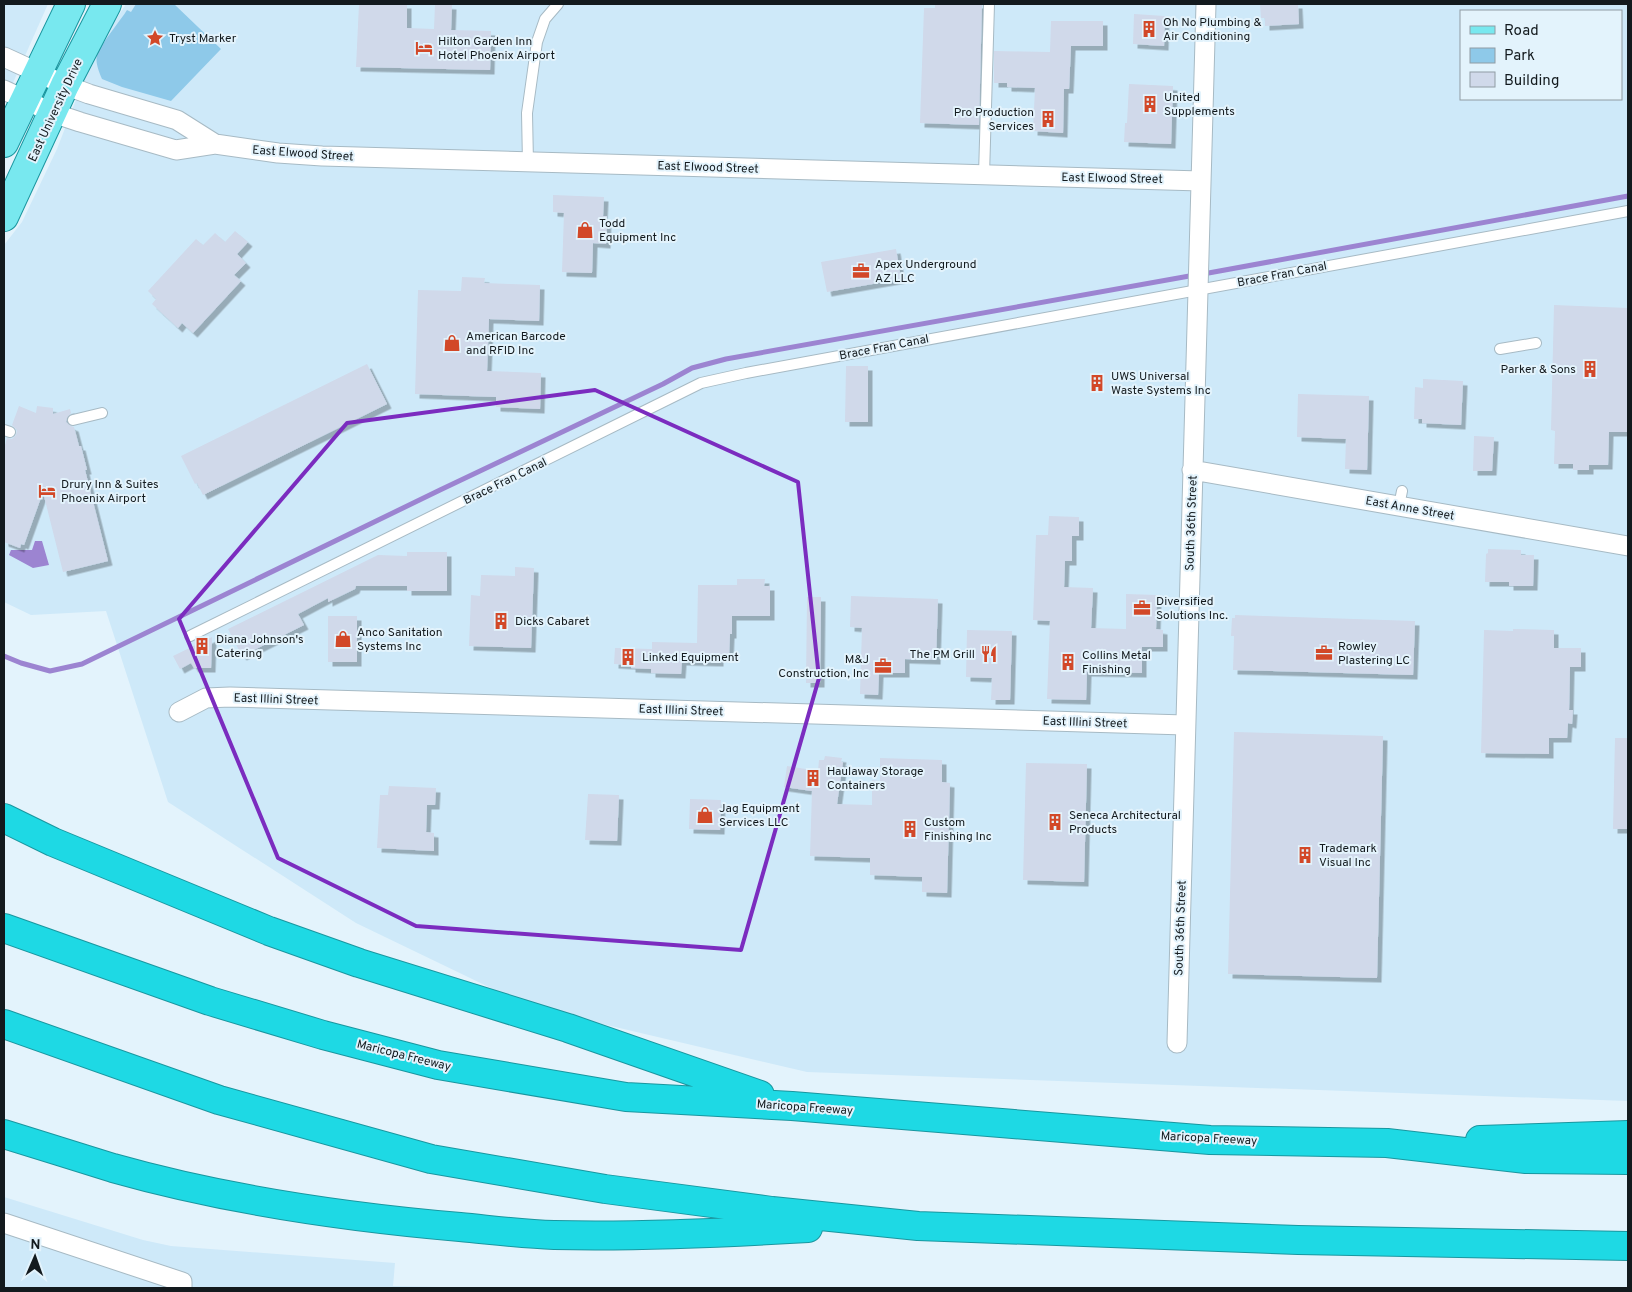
<svg xmlns="http://www.w3.org/2000/svg" width="1632" height="1292" font-family="Overpass,sans-serif">
	<style>
		.built { fill: #cee9f9; fill-rule: evenodd }
		.green { fill: #8ec9e9 }
		.water { fill: #9c84d1 }
		.lines { fill: none; stroke-linecap: round; stroke-linejoin: round }
		.stream { stroke: #9c84d1; stroke-width: 5 }
		.building { fill: #d0d9ea; filter: url(#shadow) }
		.lane-casing { stroke: #a7bac4; stroke-width: 12 }
		.street-casing { stroke: #a7bac4; stroke-width: 21 }
		.primary-casing { stroke: #1a969f; stroke-width: 30 }
		.highway-casing { stroke: #1a969f; stroke-width: 30 }
		.lane { stroke: #fff; stroke-width: 10 }
		.street { stroke: #fff; stroke-width: 19 }
		.primary { stroke: #78e8ef; stroke-width: 28 }
		.highway { stroke: #1ed9e4; stroke-width: 28 }
		.marked { fill: none; stroke: #7b2cbf; stroke-width: 4; stroke-linejoin: round }
		.labels { text-anchor: middle; stroke-width: 4; stroke-linejoin: round; paint-order: stroke }
		.poi-label { font-size: 12px; fill: #131a1e; stroke: #e3f3fc; text-anchor: start }
		.street-label { font-size: 12px; fill: #131a1e; stroke: #e3f3fc }
	</style>
	<defs>
		<filter id="shadow"><feDropShadow dx="4.5" dy="4.5" stdDeviation="0" flood-color="#0004"/></filter>
	</defs>
	<rect width="100%" height="100%" fill="#e3f3fc"/>
	<!-- built -->
	<path class="built" d="M4,4H48L4,103Z
		M126,4H1628V1101L807,1072L530,1007L356,923L168,802L106,611L31,615L4,602V245L22,222L57,149L94,53ZM1461,11H1621V99H1461Z
		M4,1197L143,1240L171,1246L395,1263L393,1286L489,1288H4Z"/>
	<!-- green -->
	<path class="green" d="M136,4H174L221,49L171,101L122,87L102,79C99,72 95,62 97,55C100,45 121,20 127,10L131,12Z"/>
	<!-- water -->
	<path class="water" d="M35,541H42L49,565L33,568L9,555L11,550H32Z"/>
	<g class="lines">
		<!-- stream -->
		<path class="stream" d="M1203,274L1628,196
			M4,656L21,663L50,671L82,664L440,490L663,384L692,368L726,359L1195,275"/>
	</g>
	<!-- building -->
	<path class="building" d="M359,4H407V28L434,29L435,4L452,5L451,30L491,31L490,70L356,67Z
		M935,4H982L979,125L920,123L924,8H935Z
		M1260,4H1298L1299,24L1265,26V18H1261Z
		M1134,14L1165,16L1164,46L1133,44Z
		M1051,21H1103V46H1071L1069,89H1064L1063,133L1033,131L1035,88L1007,87V83H994V51L1050,52Z
		M1129,84L1173,86L1171,144L1124,142L1125,123H1127Z
		M553,195L604,197L603,216H607L606,244L593,243L592,273L562,272L564,213L553,212Z
		M235,231L248,242L237,254L246,263L234,275L241,281L193,333L182,323L178,328L152,304L156,299L148,291L196,239L203,245L215,233L225,242Z
		M896,249L901,279L827,292L821,262Z
		M462,277L485,278L484,283L540,285L539,321L489,319L487,371L541,373L540,409L496,407V397L415,394L418,290L461,291Z
		M1554,305L1628,308V432H1609L1608,465H1589V470H1573V464H1554L1555,431L1551,430Z
		M367,364L387,404L203,495L197,483L195,484L181,456Z
		M846,366H868V422H845Z
		M1423,379L1463,381L1461,425L1422,423V419H1414L1415,387L1423,388Z
		M1298,394L1369,396L1367,470L1345,469L1346,439L1297,437Z
		M19,406L36,413L37,406L53,408V414L70,409L71,413L67,418L66,422L71,426L74,427L79,446H81L87,470H85L108,561L63,572L43,492L24,545L21,544L20,548L4,542V449L7,438L12,439L16,435L17,430L12,425Z
		M1474,436L1494,437L1492,471H1473Z
		M1049,516L1079,517V536H1072V561H1065L1064,587L1093,588L1091,628L1126,629V594L1157,595L1156,629L1163,630V647H1142V673L1087,672L1086,700L1047,699L1050,621L1033,620L1036,535H1048Z
		M1488,549L1521,550V555H1534L1533,586H1509V582H1485L1486,554L1488,553Z
		M407,552H447V591H407V586H356L355,589L328,602V598L298,614L304,625L242,656L228,629L378,555L407,556Z
		M515,567L534,568L531,648L469,646L471,595L480,596L481,575L515,576Z
		M737,579H765L764,586H770V616H732V634H730L729,656H719V662L682,661L681,674L651,673V669L631,668V665L614,664L615,648L652,649V642L697,643L698,585H737Z
		M851,596L938,599L936,660L905,659V673H879L878,695L860,694L862,628L850,627Z
		M807,597H821L820,683H806Z
		M1235,615L1415,621L1413,675L1233,670L1234,636H1231L1232,618H1235Z
		M328,616H357V662H328Z
		M1513,629L1554,630V648H1581V667H1570L1569,710H1573L1572,724L1568,723L1567,738H1549V754L1481,753L1484,630L1513,631Z
		M967,630L1012,631L1010,700H991L992,678L966,677Z
		M212,637L211,668H194L191,663L180,669L173,656Z
		M1234,732L1383,736L1377,978L1228,974Z
		M1615,738H1628V829H1613Z
		M825,756L842,758L841,762H843L837,804L872,805V780L880,781V758L942,760V782L950,783L947,893L922,892V877L870,875V858L810,856L812,791L784,787L787,766L818,771L819,760H824Z
		M1026,763L1087,764L1084,882L1023,880Z
		M389,786L436,788L435,805H427L426,832L434,833V851L377,848L380,795H388Z
		M588,794L619,795L617,841L585,840Z
		M690,799L721,800L720,830L689,829Z"/>
	<g class="lines">
		<!-- lane casing -->
		<g class="lane-casing">
			<path id="lane" d="M528,163L527,113L537,42L545,19L558,4
				M984,175L989,4
				M1500,349L1536,343
				M73,420L102,413
				M4,430L10,432
				M1399,506L1402,491
				M190,636L701,383L746,373L1628,211"/>
		</g>
		<!-- street casing -->
		<g class="street-casing">
			<path id="street" d="M4,57L65,85L89,94L177,120L215,144
				M4,90L53,113L80,122L176,150L215,144L278,153L322,156L1201,181
				M1192,470L1628,546
				M179,712L206,698L230,697L1185,725
				M1177,1043L1206,4
				M4,1223L182,1282V1288"/>
		</g>
		<!-- primary casing -->
		<g class="primary-casing">
			<path id="primary" d="M4,143L71,4
				M4,217L65,85L107,4"/>
		</g>
		<!-- highway casing -->
		<g class="highway-casing">
			<path id="highway" d="M4,818L53,842L269,931L359,963L568,1028L760,1095
				M4,928L210,1001L323,1035L438,1065L626,1097L792,1106L1210,1140L1387,1143L1526,1159L1628,1160
				M4,1024L219,1100L431,1159L605,1189L772,1211L918,1226L1298,1240L1628,1246
				M4,1134C40,1145 77,1157 113,1168C226,1200 344,1217 460,1227C492,1230 523,1234 554,1235C639,1237 724,1233 808,1228
				M1480,1140L1628,1135"/>
		</g>
		<!-- lane -->
		<use href="#lane" class="lane"/>
		<!-- street -->
		<use href="#street" class="street"/>
		<!-- primary -->
		<use href="#primary" class="primary"/>
		<!-- highway -->
		<use href="#highway" class="highway"/>
	</g>
	<!-- marked area -->
	<path class="marked" d="M595,390L798,482L819,678L741,950L416,926L278,858L179,619L347,423Z"/>
	<!-- icons -->
	<defs>
		<g id="building-bare" transform="scale(1.35)"><path d="M-4-6H4V6H1V3H-1V6H-4ZM-2.5-4.3h1.7v1.8h-1.7ZM.8-4.3h1.7v1.8H.8ZM-2.5-1h1.7V.8h-1.7ZM.8-1h1.7V.8H.8Z" fill="#d24828" stroke="#e3f3fc" stroke-width="2.5" paint-order="stroke"/></g>
		<g id="sight-bare" transform="scale(1.35)"><path d="M0-6L1.8-2.2L6-1.7L2.9 1.2L3.7 5.4L0 3.3L-3.7 5.4L-2.9 1.2L-6-1.7L-1.8-2.2Z" fill="#d24828" stroke="#e3f3fc" stroke-width="2.5" paint-order="stroke"/></g>
		<g id="hotel-bare" transform="scale(1.35)"><path d="M-6-4.5h1.5V1H6V5H4.5V3h-9V5H-6ZM-4 0a1.8 1.8 0 1 1 3.6 0ZM.5 0V-2.5h3Q6-2.5 6 0Z" fill="#d24828" stroke="#e3f3fc" stroke-width="2.5" paint-order="stroke"/></g>
		<g id="shop-bare" transform="scale(1.35)"><path d="M-5-2.5h2.3a2.7 3.5 0 0 1 5.4 0H5L5.5 6h-11ZM-1.5-2.5h3a1.5 2.3 0 0 0-3 0Z" fill="#d24828" stroke="#e3f3fc" stroke-width="2.5" paint-order="stroke"/></g>
		<g id="office-bare" transform="scale(1.35)"><path d="M-6-3h4V-5.5h4V-3h4V5H-6ZM-1-4.5V-3h2v-1.5ZM-6 0V1H6V0Z" fill="#d24828" stroke="#e3f3fc" stroke-width="2.5" paint-order="stroke"/></g>
		<g id="restaurant-bare" transform="scale(1.35)"><path d="M-5-6h1v4h1v-4h1v4h1v-4h1v5L-1.5 .5V6h-2V.5L-5-1ZM5-6V6H3V1.5H1.5Q1.5-4 5-6Z" fill="#d24828" stroke="#e3f3fc" stroke-width="2.5" paint-order="stroke"/></g>
	</defs>
	<g fill-rule="evenodd">
		<use href="#building-bare" x="1149" y="29"/>
		<use href="#sight-bare" x="155" y="38"/>
		<use href="#hotel-bare" x="424" y="48"/>
		<use href="#building-bare" x="1150" y="104"/>
		<use href="#building-bare" x="1048" y="119"/>
		<use href="#shop-bare" x="585" y="230"/>
		<use href="#office-bare" x="861" y="271"/>
		<use href="#shop-bare" x="452" y="343"/>
		<use href="#building-bare" x="1590" y="369"/>
		<use href="#building-bare" x="1097" y="383"/>
		<use href="#hotel-bare" x="47" y="491"/>
		<use href="#office-bare" x="1142" y="608"/>
		<use href="#building-bare" x="501" y="621"/>
		<use href="#shop-bare" x="343" y="639"/>
		<use href="#building-bare" x="202" y="646"/>
		<use href="#office-bare" x="1324" y="653"/>
		<use href="#restaurant-bare" x="989" y="654"/>
		<use href="#building-bare" x="628" y="657"/>
		<use href="#building-bare" x="1068" y="662"/>
		<use href="#office-bare" x="883" y="666"/>
		<use href="#building-bare" x="813" y="778"/>
		<use href="#shop-bare" x="705" y="815"/>
		<use href="#building-bare" x="1055" y="822"/>
		<use href="#building-bare" x="910" y="829"/>
		<use href="#building-bare" x="1305" y="855"/>
	</g>
	<g class="labels">
		<!-- poi labels -->
		<g class="poi-label">
			<text x="1163" y="26">Oh No Plumbing &amp;<tspan x="1163" dy="14">Air Conditioning</tspan></text>
			<text x="169" y="42">Tryst Marker</text>
			<text x="438" y="45">Hilton Garden Inn<tspan x="438" dy="14">Hotel Phoenix Airport</tspan></text>
			<text x="1164" y="101">United<tspan x="1164" dy="14">Supplements</tspan></text>
			<text x="1034" y="116" text-anchor="end">Pro Production<tspan x="1034" dy="14">Services</tspan></text>
			<text x="599" y="227">Todd<tspan x="599" dy="14">Equipment Inc</tspan></text>
			<text x="875" y="268">Apex Underground<tspan x="875" dy="14">AZ LLC</tspan></text>
			<text x="466" y="340">American Barcode<tspan x="466" dy="14">and RFID Inc</tspan></text>
			<text x="1576" y="373" text-anchor="end">Parker &amp; Sons</text>
			<text x="1111" y="380">UWS Universal<tspan x="1111" dy="14">Waste Systems Inc</tspan></text>
			<text x="61" y="488">Drury Inn &amp; Suites<tspan x="61" dy="14">Phoenix Airport</tspan></text>
			<text x="1156" y="605">Diversified<tspan x="1156" dy="14">Solutions Inc.</tspan></text>
			<text x="515" y="625">Dicks Cabaret</text>
			<text x="357" y="636">Anco Sanitation<tspan x="357" dy="14">Systems Inc</tspan></text>
			<text x="216" y="643">Diana Johnson's<tspan x="216" dy="14">Catering</tspan></text>
			<text x="1338" y="650">Rowley<tspan x="1338" dy="14">Plastering LC</tspan></text>
			<text x="975" y="658" text-anchor="end">The PM Grill</text>
			<text x="1082" y="659">Collins Metal<tspan x="1082" dy="14">Finishing</tspan></text>
			<text x="642" y="661">Linked Equipment</text>
			<text x="869" y="663" text-anchor="end">M&amp;J<tspan x="869" dy="14">Construction, Inc</tspan></text>
			<text x="827" y="775">Haulaway Storage<tspan x="827" dy="14">Containers</tspan></text>
			<text x="719" y="812">Jag Equipment<tspan x="719" dy="14">Services LLC</tspan></text>
			<text x="1069" y="819">Seneca Architectural<tspan x="1069" dy="14">Products</tspan></text>
			<text x="924" y="826">Custom<tspan x="924" dy="14">Finishing Inc</tspan></text>
			<text x="1319" y="852">Trademark<tspan x="1319" dy="14">Visual Inc</tspan></text>
		</g>
		<!-- street labels -->
		<g class="street-label">
			<text transform="translate(55 110) rotate(-65)" y="4">East University Drive</text>
			<text transform="translate(303 153) rotate(4)" y="4">East Elwood Street</text>
			<text transform="translate(708 167) rotate(2)" y="4">East Elwood Street</text>
			<text transform="translate(1112 178) rotate(1)" y="4">East Elwood Street</text>
			<text transform="translate(1282 274) rotate(-11)" y="4">Brace Fran Canal</text>
			<text transform="translate(884 347) rotate(-11)" y="4">Brace Fran Canal</text>
			<text transform="translate(505 481) rotate(-26)" y="4">Brace Fran Canal</text>
			<text transform="translate(1410 508) rotate(10)" y="4">East Anne Street</text>
			<text transform="translate(1191 523) rotate(-88)" y="4">South 36th Street</text>
			<text transform="translate(276 699) rotate(2)" y="4">East Illini Street</text>
			<text transform="translate(681 710) rotate(2)" y="4">East Illini Street</text>
			<text transform="translate(1085 722) rotate(2)" y="4">East Illini Street</text>
			<text transform="translate(1180 928) rotate(-88)" y="4">South 36th Street</text>
			<text transform="translate(404 1055) rotate(14)" y="4">Maricopa Freeway</text>
			<text transform="translate(805 1107) rotate(4)" y="4">Maricopa Freeway</text>
			<text transform="translate(1209 1138) rotate(3)" y="4">Maricopa Freeway</text>
		</g>
	</g>
	<!-- border -->
	<rect width="1632" height="1292" fill="none" stroke="#131a1e" stroke-width="10"/>
	<!-- legend -->
	<rect x="1460" y="10" width="162" height="90" fill="#e3f3fc" stroke="#909ca3"/>
	<rect x="1470" y="26" width="25" height="8" fill="#78e8ef" stroke="#909ca3"/>
	<text x="1504" y="35" font-size="15" fill="#131a1e">Road</text>
	<rect x="1470" y="48" width="25" height="15" fill="#8ec9e9" stroke="#909ca3"/>
	<text x="1504" y="60" font-size="15" fill="#131a1e">Park</text>
	<rect x="1470" y="72" width="25" height="15" fill="#d0d9ea" stroke="#909ca3"/>
	<text x="1504" y="85" font-size="15" fill="#131a1e">Building</text>
	<!-- north arrow -->
	<g transform="translate(35 1257) rotate(2)" stroke="#e3f3fc" stroke-width="4" paint-order="stroke">
	<path d="M0-4L9 19L0 12L-9 19Z" fill="#131a1e"/>
	<text y="-8" font-size="14" font-weight="bold" text-anchor="middle" fill="#131a1e">N</text>
	</g>
</svg>
